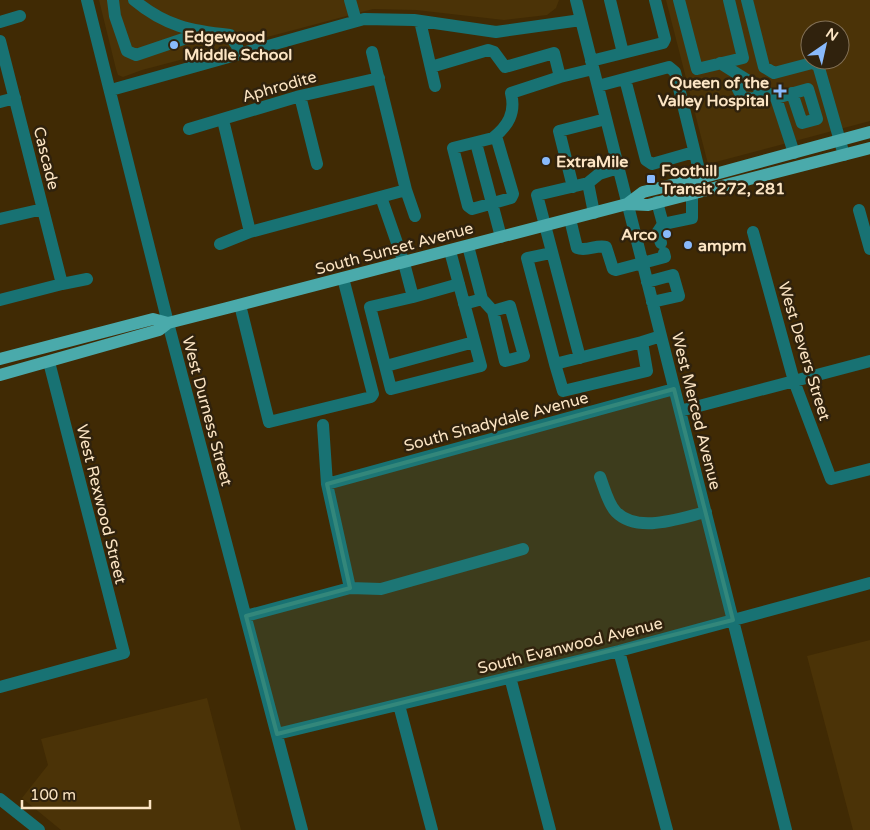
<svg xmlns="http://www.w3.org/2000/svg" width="870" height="830" font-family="'Varela Round',sans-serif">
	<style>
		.built { fill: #4b3307; fill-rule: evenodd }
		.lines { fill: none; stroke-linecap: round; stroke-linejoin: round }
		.minor { stroke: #187273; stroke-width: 12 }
		.major { stroke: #4aaaab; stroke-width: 12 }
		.marked { fill: #33877b; fill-opacity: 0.2; stroke: #33877b; stroke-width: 4; stroke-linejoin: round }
		.poi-dot { fill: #89bafc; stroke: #30220d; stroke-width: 2 }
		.labels { text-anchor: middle; stroke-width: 5; stroke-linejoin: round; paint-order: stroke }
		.poi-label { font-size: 16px; font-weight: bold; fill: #fce5c4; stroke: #30220d; text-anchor: start }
		.street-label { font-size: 16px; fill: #fce5c4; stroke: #30220d }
	</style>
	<rect width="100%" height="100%" fill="#402a04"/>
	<!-- built -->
	<path class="built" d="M99,0H559L556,8L547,15L504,20L416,10L373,9L142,70L123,77L118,75L116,69Z
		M666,0H870V121L708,164ZM810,30H840V60H810Z
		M870,640V830H853L807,656Z
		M207,698L241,830H61L22,798L48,765L41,739Z"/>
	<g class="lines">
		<!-- minor -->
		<path class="minor" d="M87,0L168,323L302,830
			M113,0L115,16L127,51L136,55L204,32
			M134,0C165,26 191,31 230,35L237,46L238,54
			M350,0L356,21
			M576,0L786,830
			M610,0L623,53
			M679,0L697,69L743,58L729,0
			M747,0L764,67L774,73L812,63L817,65L819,68L844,155
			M420,21L435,86
			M0,22L20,16
			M0,41L62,284
			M372,52L406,190L415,216
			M591,61L663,43L665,39L655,0
			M720,63L776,98L794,153
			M431,67L488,50L494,52L505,67L554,53L560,77L511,93C516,113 508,126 493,138L453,148L468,206L472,209L511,198L513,194L496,136
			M739,75L737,87L742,97L754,99L764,90
			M560,77L593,69
			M625,79L646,160L652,164L694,152
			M598,86L669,67L675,72L701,178
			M111,90L364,19L414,20L496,32L581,20
			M300,96L317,164
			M776,98C787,95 797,92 808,89L817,119L802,123L792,93
			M0,102L15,98
			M223,120L250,232
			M189,129L300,96L379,78
			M476,143L501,237
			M588,183L599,174L618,168
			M573,187L559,131L606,119
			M381,197L404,263L413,297L459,284
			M657,202L663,224
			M859,210L870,249
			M0,219L43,209
			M570,219L577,248C587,252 597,244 606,247L613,269L616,270L665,257L664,253
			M753,232L794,381L831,479L870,469
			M661,243L657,233L663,224L692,218V194
			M220,244L250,232L406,190
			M468,246L482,299
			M551,253L527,258L555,364
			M647,282L673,275L679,296L652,302
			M413,297L370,307L391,389L481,366L450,251
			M0,300L62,284L87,279
			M464,304L482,299L493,311L505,361L524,356L510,306L493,311
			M240,305L269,422L371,397L373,394L343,278
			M642,342L555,364L563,391L647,371L642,342L661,336
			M580,358L537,195L588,183L594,213
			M386,366L474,342
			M680,411L870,361
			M323,425L327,484L350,588
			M600,477C604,487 608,504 616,512C638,534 680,518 706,512
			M327,484L674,389
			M246,616L350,588L381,589L523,549
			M619,651L667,830
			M510,677L550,830
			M0,687L124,653L49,362
			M399,705L432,830
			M277,734L619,651L870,583
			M0,799L39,830"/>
		<!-- major -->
		<path class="major" d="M627,204L643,192L708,176L870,132
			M0,359L153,319L168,323
			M0,375L159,330L168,323L227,308L627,204L648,205L870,148"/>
	</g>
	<!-- marked area -->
	<path class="marked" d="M674,389L733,620L277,734L246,616L350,588L327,484Z"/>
	<!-- markers -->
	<g class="poi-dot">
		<circle cx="174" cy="45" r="5"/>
		<path d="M777.5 83.5h5v5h5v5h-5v5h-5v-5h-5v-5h5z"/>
		<circle cx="546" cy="161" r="5"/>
		<rect x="646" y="174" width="10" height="10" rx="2.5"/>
		<circle cx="667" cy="234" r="5"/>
		<circle cx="688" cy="245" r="5"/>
	</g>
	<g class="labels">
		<!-- poi labels -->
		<g class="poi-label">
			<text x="184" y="42">Edgewood<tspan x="184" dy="18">Middle School</tspan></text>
			<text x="769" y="88" text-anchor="end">Queen of the<tspan x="769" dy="18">Valley Hospital</tspan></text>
			<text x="556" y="167">ExtraMile</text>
			<text x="661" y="176">Foothill<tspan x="661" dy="18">Transit 272, 281</tspan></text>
			<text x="657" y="240" text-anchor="end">Arco</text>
			<text x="698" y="251">ampm</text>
		</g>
		<!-- street labels -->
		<g class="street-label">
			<text transform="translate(279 86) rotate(-16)" y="6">Aphrodite</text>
			<text transform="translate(47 158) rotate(76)" y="6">Cascade</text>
			<text transform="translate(394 248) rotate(-15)" y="6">South Sunset Avenue</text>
			<text transform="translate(805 351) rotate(73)" y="6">West Devers Street</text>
			<text transform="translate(208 411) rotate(75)" y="6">West Durness Street</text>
			<text transform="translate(697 411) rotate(76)" y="6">West Merced Avenue</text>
			<text transform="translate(496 421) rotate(-15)" y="6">South Shadydale Avenue</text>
			<text transform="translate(102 504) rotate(76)" y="6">West Rexwood Street</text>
			<text transform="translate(570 645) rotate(-14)" y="6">South Evanwood Avenue</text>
		</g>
	</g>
	<!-- north arrow -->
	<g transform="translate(825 45) rotate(34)"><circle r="24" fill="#30220d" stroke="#827056"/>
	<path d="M0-4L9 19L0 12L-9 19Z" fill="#89bafc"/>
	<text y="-8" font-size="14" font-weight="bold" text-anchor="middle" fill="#fce5c4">N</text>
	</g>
	<!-- scale -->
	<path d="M22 800v8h128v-8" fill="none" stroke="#fce5c4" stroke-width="2.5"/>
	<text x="30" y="800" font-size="15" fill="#fce5c4" stroke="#30220d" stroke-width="4" paint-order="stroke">100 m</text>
</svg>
